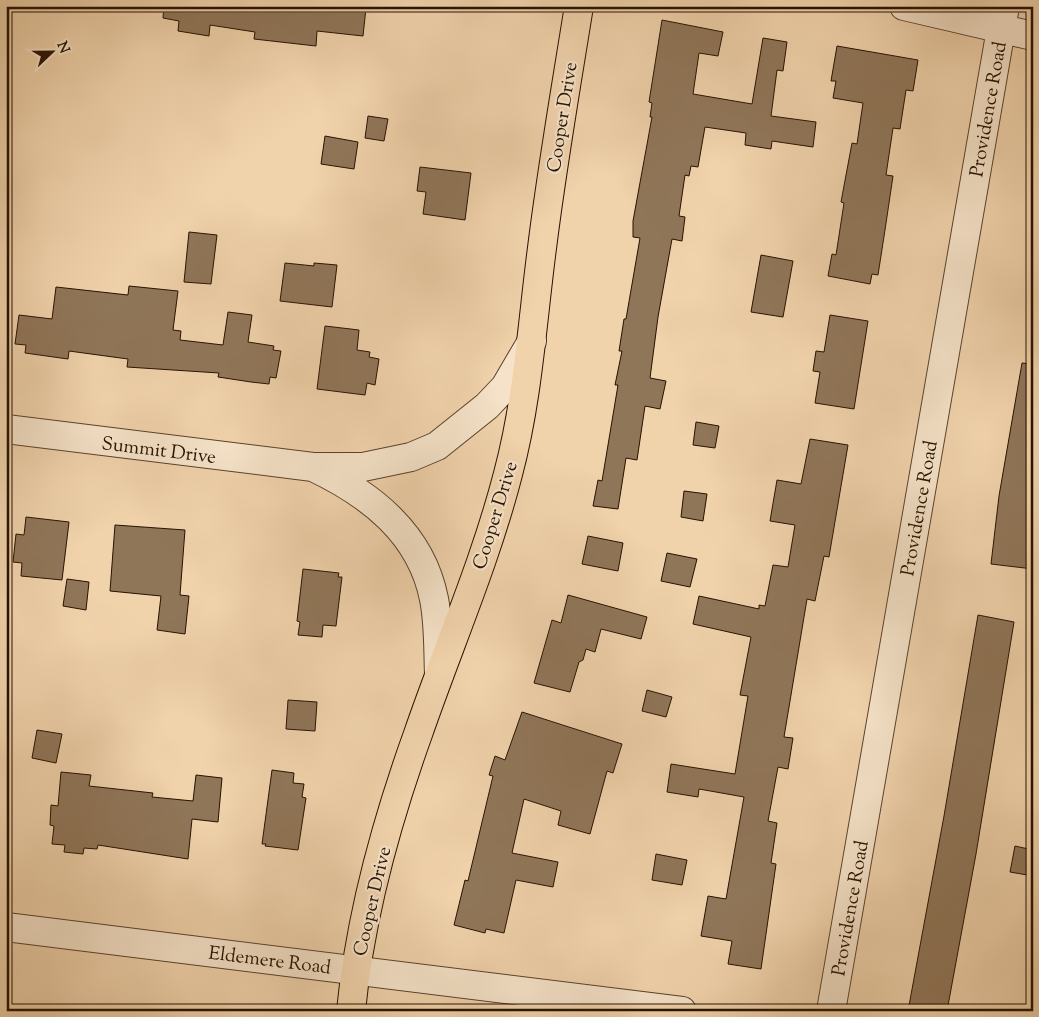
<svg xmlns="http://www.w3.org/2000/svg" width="1039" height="1017" font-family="'Sorts Mill Goudy',serif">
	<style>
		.building { fill: #907659; stroke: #271201 }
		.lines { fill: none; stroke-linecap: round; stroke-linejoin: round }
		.minor-casing { stroke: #59422c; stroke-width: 30 }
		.major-casing { stroke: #271201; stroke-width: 30 }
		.minor { stroke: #f5e2c8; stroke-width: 28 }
		.major { stroke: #f0d2ab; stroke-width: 28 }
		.labels { text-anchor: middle; stroke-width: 4.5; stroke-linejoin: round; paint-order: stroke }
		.street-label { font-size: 19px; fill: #271201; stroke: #f5e2c8 }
	</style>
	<rect width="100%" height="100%" fill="#f0d2ab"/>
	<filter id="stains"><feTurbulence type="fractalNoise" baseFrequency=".004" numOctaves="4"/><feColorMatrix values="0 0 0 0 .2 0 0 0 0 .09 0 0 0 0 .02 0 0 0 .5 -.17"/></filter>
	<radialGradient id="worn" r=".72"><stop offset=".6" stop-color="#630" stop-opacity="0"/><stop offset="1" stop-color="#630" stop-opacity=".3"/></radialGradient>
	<!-- building -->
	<path class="building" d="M164,6H354L366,8L363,36L317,31L316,46L254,39L255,32L210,25L209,36L178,31L179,21L163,18Z
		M662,20L723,32L718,56L699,53L693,94L752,104L763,38L787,42L783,71L777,70L771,116L816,122L813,147L772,141L771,149L745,145L746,133L705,127L698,167L691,166L689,176L685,175L679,216L685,217L682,241L672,239L658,317L650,378L666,381L660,409L645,406L637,460L626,458L618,509L593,506L598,480L602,481L618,385H615L622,351H619L624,319H626L640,238L633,237V221L652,117H650L652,103L649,102Z
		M837,46L918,60L913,91L906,90L900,129L893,128L886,175L893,176L885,230L878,275L872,274L870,284L828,276L832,254L836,255L844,203L841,202L852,143L857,144L863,103L833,98L836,81H831Z
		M368,116L388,119L384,141L365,138Z
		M325,136L358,142L354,169L321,164Z
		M420,167L471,173L465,220L423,214L426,192L417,191Z
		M189,232L217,235L211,284L184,282Z
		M761,255L793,261L783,317L751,312Z
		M285,263L314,266V263L337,265L332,307L280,301Z
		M129,286L178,291L173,330L181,331L180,340L223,345L228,312L252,315L248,342L274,346L273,350L281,351L276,378L270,377L269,384L251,382L218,377L219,373L127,367L128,359L69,351L68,359L25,353L26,345L15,344L19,315L52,319L56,287L128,295Z
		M830,315L868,321L854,409L815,403L820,372L813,371L816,351L824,352Z
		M325,326L359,330L357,350L370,352L369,357L379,359L375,385L367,383L365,395L317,389Z
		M1022,363L1033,364V569L991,564L999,496Z
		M696,422L719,426L715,448L693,445Z
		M810,439L848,445L829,557L824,556L815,601L807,599L784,737L793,738L788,769L778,767L768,821L777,823L771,863L776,864L761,969L728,964L732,941L701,936L708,896L726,899L744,797L699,789L698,797L667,792L671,764L735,774L748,696L740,695L751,637L693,624L699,596L759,609V605L765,606L773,565L788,567L795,525L770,521L777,480L801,484Z
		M684,491L707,494L703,521L681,517Z
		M26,517L69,522L62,580L21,576L22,563L13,562L16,534L24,535Z
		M115,525L185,530L180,595L189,596L185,634L157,630L161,596L110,591Z
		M588,536L623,543L618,571L582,564Z
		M667,553L697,559L690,587L661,581Z
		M303,569L339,573L338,577H342L336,626L323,625L322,637L298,635L300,622L297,621Z
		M67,579L89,582L86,610L63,606Z
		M568,595L647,617L641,639L601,629L595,652L586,649L583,660L579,662L570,692L534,683L552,620L561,623Z
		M978,615L1014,622L976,854L947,1011H908L944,816Z
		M647,690L672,697L666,717L642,711Z
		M288,700L317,702L315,731L286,729Z
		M522,712L622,744L613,773L607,771L590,834L558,825L561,811L524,799L512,853L558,862L553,887L516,880L504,933L486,929L485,933L454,925L465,880L468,881L493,776L489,775L495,756L505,760Z
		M37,730L62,734L56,763L32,758Z
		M272,770L294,773L293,783L304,784L302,797L306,798L298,850L265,846L266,844H262Z
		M61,772L91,775L89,786L153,793L152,797L193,801L196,775L222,778L218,822L192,819L188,859L98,845L97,849L84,848L83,854L64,852L65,845L52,844L54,826L50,825L51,805L58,806Z
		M1015,846L1033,850V876L1010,872Z
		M656,854L687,860L682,885L652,880Z"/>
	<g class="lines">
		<!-- minor casing -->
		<g class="minor-casing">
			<path id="minor" d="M904,6L1033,36
				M6,429L313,467C370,494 421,533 434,599C439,624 438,650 439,675
				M317,467H363L411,457L437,446L487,406L505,387L532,341
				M6,927L682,1011
				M831,1011L1005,6"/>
		</g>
		<!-- major casing -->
		<g class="major-casing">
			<path id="major" d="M351,1011C360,916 386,823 418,734C448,647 485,563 508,474C528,399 532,324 542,248C552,167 566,87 579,6"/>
		</g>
		<!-- minor -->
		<use href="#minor" class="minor"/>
		<!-- major -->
		<use href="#major" class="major"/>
	</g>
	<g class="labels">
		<!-- street labels -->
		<g class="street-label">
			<text transform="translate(987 109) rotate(-80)" y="7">Providence Road</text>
			<text transform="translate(561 117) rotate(-81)" y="7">Cooper Drive</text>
			<text transform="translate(159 449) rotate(7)" y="7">Summit Drive</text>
			<text transform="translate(918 508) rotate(-80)" y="7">Providence Road</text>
			<text transform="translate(494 515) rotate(-73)" y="7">Cooper Drive</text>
			<text transform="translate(371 901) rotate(-77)" y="7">Cooper Drive</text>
			<text transform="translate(849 908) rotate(-80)" y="7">Providence Road</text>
			<text transform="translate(270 959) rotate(7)" y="7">Eldemere Road</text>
		</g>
	</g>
	<!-- margin -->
	<rect width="1039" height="1017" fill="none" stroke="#f0d2ab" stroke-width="25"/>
	<rect x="8" y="8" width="1024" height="1002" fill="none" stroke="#271201" stroke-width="2.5"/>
	<rect x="12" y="12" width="1014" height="992" fill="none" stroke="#271201"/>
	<!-- north arrow -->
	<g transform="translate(52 52) rotate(68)" stroke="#f5e2c8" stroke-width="4" paint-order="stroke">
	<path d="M0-4L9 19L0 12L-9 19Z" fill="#271201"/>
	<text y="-8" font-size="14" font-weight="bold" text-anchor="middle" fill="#271201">N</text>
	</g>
	<rect width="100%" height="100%" filter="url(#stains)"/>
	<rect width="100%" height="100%" fill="url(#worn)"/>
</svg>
